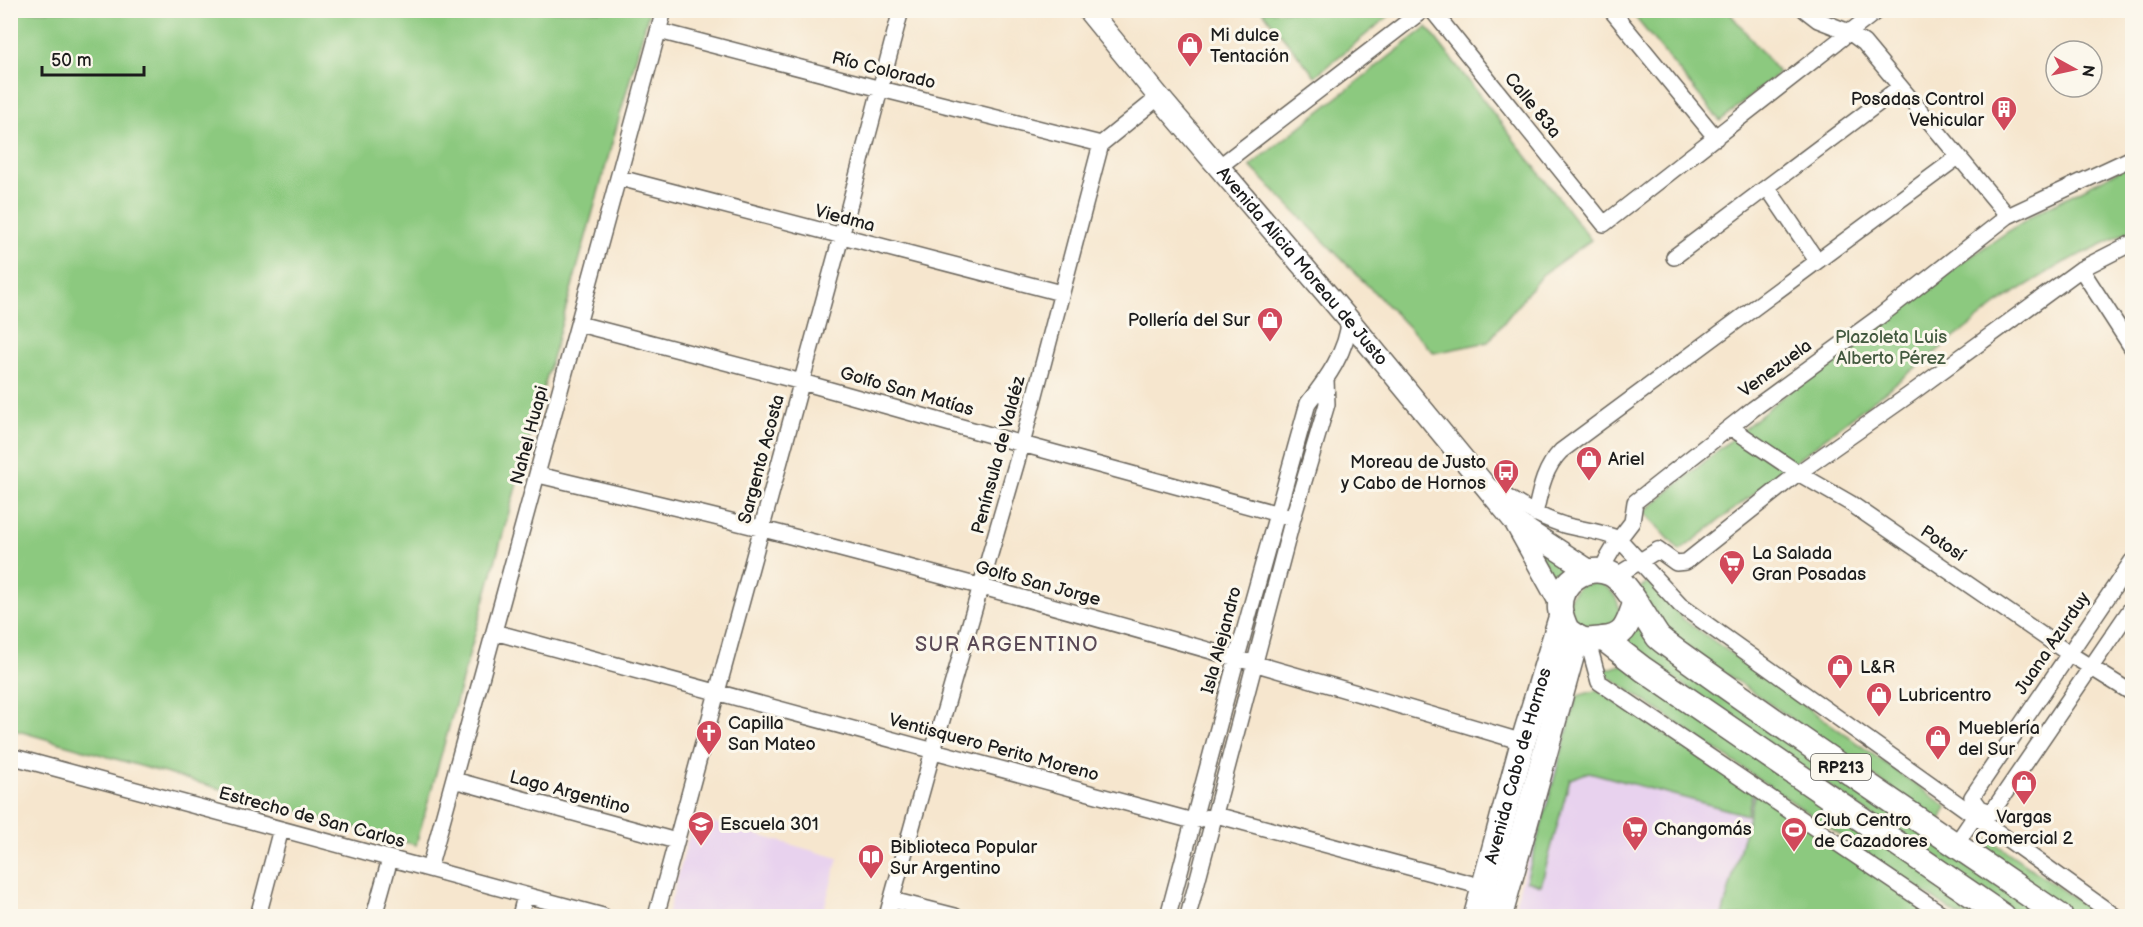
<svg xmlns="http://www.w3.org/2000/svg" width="2143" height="927" font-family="'Balsamiq Sans',sans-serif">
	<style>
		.built { fill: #e8d2ee }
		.green { fill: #8cc97f; stroke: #54724e; stroke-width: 1.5 }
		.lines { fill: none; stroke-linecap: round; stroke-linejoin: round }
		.minor-casing { stroke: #68635a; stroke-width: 18 }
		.secondary-casing { stroke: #68635a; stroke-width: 24 }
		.primary-casing { stroke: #68635a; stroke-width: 27 }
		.minor { stroke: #fff; stroke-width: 15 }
		.secondary { stroke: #fff; stroke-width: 21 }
		.primary { stroke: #fff; stroke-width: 24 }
		.labels { text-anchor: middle; stroke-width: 6; stroke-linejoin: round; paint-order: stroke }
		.shield { fill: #fbf7ec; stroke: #5f5e5a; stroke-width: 1.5 }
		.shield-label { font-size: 16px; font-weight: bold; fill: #1c1c1c }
		.poi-label { font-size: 18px; fill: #1c1c1c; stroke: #fbf7ec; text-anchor: start }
		.street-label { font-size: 18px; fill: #1c1c1c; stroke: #fbf7ec }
		.park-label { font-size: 18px; fill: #43593f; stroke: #fbf7ec }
		.neighbourhood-label { font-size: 20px; letter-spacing: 1.5px; fill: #5a4956; stroke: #fbf7ec }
	</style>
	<rect width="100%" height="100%" fill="#fbf7ec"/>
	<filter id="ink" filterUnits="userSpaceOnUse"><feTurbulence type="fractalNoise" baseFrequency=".0167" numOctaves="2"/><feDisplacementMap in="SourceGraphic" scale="12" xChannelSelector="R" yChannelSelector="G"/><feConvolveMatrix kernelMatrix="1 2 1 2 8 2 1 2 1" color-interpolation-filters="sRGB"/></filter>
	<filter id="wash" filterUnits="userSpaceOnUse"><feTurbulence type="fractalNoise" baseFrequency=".008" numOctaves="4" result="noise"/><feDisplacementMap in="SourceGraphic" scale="24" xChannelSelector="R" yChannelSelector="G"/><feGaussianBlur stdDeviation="1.35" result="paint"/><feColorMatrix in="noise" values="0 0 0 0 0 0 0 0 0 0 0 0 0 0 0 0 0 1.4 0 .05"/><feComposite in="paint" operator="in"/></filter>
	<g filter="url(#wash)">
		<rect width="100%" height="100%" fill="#f6e6ce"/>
		<!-- built -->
		<path class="built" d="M1598,696L1756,795L1723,916H1512L1571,700Z
			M694,817L838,858L822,916H667Z"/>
		<!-- green -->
		<path class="green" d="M10,11H649L416,845L11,729Z
			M1262,11H1395L1315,76Z
			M1630,11H1728L1779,73L1720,121Z
			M1427,27L1591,240L1542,275L1488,342L1434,353L1250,166Z
			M2132,164V230L2063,263L2004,299L1680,551L1644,512L1872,322L2036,213Z
			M1530,537L1578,569L1558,587Z
			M1596,582C1615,587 1630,614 1608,628C1605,630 1599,632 1595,633L1572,623L1569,599L1579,586Z
			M1649,582L1683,619L1947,807L1940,822L1673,637L1637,590Z
			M1637,621L2050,916H2016L1626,645Z
			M1624,664L1994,916H1959L1601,671Z
			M1597,690L1753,791L1747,815L1589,772L1570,779L1541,885L1526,881L1577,696Z
			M1756,789L1945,916H1722Z
			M1989,839L2098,915L2099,916H2073L1982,851Z"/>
	</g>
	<g filter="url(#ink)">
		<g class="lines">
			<!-- minor casing -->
			<g class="minor-casing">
				<path id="minor" d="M1432,10L1604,224L1878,10
					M1611,10L1716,138
					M1805,10L1818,20L1849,32L1864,43L2008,216
					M659,31L881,89L1101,144
					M1220,166L1423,10
					M620,178L1061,293
					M1767,187L1817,261
					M1674,257L1900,87
					M2081,269L2132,348
					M579,324L802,382L1022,444L1293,518
					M1730,427L1798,473L1850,503L2068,653L2132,693
					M538,475C613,493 688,510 763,529C1018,594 1271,667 1523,742
					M1493,488C1516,504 1538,517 1564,525C1583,530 1601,531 1619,539L1680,605L2115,916
					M1535,514C1540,491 1544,468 1561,451L1958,157
					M2132,561L1972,797L1980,808L1992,812L2132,607
					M1600,571L1619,539L1632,522L1635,502L1753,409L1879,317L2008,216L2132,158
					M1616,576L1658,550L1676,563L1686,562L1798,473L1909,395L2081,269L2132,243
					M494,632L1193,821L1216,815L1483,887
					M1588,642L1599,682L1945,916
					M10,756L603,916
					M454,780L676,841
					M1956,844L1979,810
					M429,869L664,10
					M892,900L955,916
					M258,916L281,829
					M374,916L390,859
					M520,916L525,896
					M656,916L841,237L901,10
					M887,916L933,751L1022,444L1101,144L1159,97
					M1168,916L1237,657L1308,403C1326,380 1348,350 1349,320
					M1188,916L1293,518L1327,404L1326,380"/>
			</g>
			<!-- secondary casing -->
			<g class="secondary-casing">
				<g id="secondary">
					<path id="s1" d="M1088,10L1159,97L1349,320L1515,522L1560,603"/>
					<path d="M1518,524L1590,571"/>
				</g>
			</g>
			<!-- primary casing -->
			<g class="primary-casing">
				<g id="primary">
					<path d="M1635,604C1628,623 1626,637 1603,639C1584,641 1583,642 1567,630C1564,624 1561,617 1560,609C1558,583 1585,564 1609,573C1626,579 1646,621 1658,637C1663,642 1670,646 1676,651C1802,742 1932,828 2060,916"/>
					<path d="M1604,639L1643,669L2003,916"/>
					<path id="s2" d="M1476,916L1523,742L1561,617"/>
					<path d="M1500,916L1577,637"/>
				</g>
			</g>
			<!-- minor -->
			<use href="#minor" class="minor"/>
			<!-- secondary -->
			<use href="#secondary" class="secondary"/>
			<!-- primary -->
			<use href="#primary" class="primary"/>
		</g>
	</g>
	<!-- icons -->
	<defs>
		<g id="shop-pin" transform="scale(1.35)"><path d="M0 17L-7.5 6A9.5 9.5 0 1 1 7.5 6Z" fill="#d1495b" stroke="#fbf7ec"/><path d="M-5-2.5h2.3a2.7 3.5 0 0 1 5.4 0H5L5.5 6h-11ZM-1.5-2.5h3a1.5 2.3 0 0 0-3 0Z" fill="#fff"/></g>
		<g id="building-pin" transform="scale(1.35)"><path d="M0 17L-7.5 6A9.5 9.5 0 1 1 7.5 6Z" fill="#d1495b" stroke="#fbf7ec"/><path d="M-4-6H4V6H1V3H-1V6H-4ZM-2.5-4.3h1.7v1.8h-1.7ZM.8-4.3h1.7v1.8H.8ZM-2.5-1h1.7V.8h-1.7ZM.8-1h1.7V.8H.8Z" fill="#fff"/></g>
		<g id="bus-pin" transform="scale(1.35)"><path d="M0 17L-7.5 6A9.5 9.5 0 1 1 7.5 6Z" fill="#d1495b" stroke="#fbf7ec"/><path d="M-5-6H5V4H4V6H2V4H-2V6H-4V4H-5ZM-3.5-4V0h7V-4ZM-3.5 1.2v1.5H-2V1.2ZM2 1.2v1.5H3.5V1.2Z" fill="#fff"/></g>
		<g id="supermarket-pin" transform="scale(1.35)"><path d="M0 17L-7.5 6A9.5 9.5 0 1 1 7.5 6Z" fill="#d1495b" stroke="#fbf7ec"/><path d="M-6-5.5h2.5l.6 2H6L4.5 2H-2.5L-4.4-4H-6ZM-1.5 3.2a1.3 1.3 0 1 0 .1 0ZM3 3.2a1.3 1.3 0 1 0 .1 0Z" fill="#fff"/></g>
		<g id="church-pin" transform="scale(1.35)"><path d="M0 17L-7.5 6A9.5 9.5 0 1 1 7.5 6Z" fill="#d1495b" stroke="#fbf7ec"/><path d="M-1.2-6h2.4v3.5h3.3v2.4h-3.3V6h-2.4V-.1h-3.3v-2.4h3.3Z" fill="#fff"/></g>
		<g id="school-pin" transform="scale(1.35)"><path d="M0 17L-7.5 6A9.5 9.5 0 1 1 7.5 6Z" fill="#d1495b" stroke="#fbf7ec"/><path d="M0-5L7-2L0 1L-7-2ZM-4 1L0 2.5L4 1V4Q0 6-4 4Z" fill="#fff"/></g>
		<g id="stadium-pin" transform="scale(1.35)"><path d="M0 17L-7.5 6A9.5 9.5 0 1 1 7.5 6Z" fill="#d1495b" stroke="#fbf7ec"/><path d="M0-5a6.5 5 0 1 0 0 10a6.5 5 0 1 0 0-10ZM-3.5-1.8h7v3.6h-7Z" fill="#fff"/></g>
		<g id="library-pin" transform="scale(1.35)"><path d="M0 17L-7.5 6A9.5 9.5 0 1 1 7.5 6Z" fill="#d1495b" stroke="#fbf7ec"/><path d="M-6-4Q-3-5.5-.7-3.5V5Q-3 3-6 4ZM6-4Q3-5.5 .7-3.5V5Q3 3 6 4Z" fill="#fff"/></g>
	</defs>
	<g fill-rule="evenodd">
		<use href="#shop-pin" x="1190" y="45"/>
		<use href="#building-pin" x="2004" y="109"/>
		<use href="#shop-pin" x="1270" y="320"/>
		<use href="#shop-pin" x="1589" y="459"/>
		<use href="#bus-pin" x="1506" y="472"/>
		<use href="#supermarket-pin" x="1732" y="563"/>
		<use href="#shop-pin" x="1840" y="667"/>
		<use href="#shop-pin" x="1879" y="695"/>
		<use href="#church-pin" x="709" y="733"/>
		<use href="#shop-pin" x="1938" y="738"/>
		<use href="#shop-pin" x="2024" y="783"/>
		<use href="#school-pin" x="701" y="824"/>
		<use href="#supermarket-pin" x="1635" y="829"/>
		<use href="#stadium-pin" x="1794" y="830"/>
		<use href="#library-pin" x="871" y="857"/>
	</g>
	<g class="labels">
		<!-- shield labels -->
		<rect class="shield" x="1811" y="754" width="60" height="26" rx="4.5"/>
		<g class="shield-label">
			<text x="1841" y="773">RP213</text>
		</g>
		<!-- poi labels -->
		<g class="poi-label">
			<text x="1210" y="41">Mi dulce<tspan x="1210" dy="21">Tentación</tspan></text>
			<text x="1984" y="105" text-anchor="end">Posadas Control<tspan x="1984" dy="21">Vehicular</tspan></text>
			<text x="1250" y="326" text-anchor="end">Pollería del Sur</text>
			<text x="1608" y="465">Ariel</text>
			<text x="1486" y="468" text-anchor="end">Moreau de Justo<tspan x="1486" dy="21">y Cabo de Hornos</tspan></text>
			<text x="1752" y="559">La Salada<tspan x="1752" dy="21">Gran Posadas</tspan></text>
			<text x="1860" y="673">L&amp;R</text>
			<text x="1898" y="701">Lubricentro</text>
			<text x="728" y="729">Capilla<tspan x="728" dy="21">San Mateo</tspan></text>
			<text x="1958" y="734">Mueblería<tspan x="1958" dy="21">del Sur</tspan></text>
			<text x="2024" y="823" text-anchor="middle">Vargas<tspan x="2024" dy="21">Comercial 2</tspan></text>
			<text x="1814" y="826">Club Centro<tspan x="1814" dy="21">de Cazadores</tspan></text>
			<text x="720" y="830">Escuela 301</text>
			<text x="1654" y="835">Changomás</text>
			<text x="890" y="853">Biblioteca Popular<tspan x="890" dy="21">Sur Argentino</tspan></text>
		</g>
		<!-- street labels -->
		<g class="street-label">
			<text transform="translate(884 70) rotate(14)" y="6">Río Colorado</text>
			<text transform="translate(1533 105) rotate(51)" y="6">Calle 83a</text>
			<text transform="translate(845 218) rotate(15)" y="6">Viedma</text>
			<text dy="6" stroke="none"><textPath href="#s1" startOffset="334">Avenida Alicia Moreau de Justo</textPath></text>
			<text transform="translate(1775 368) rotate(-36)" y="6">Venezuela</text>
			<text transform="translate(907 391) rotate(16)" y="6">Golfo San Matías</text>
			<text transform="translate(529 435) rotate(-75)" y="6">Nahel Huapi</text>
			<text transform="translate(998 455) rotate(-75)" y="6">Península de Valdéz</text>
			<text transform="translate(761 459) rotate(-75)" y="6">Sargento Acosta</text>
			<text transform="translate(1943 543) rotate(34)" y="6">Potosí</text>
			<text transform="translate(1038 583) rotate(15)" y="6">Golfo San Jorge</text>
			<text transform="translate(1221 640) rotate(-75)" y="6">Isla Alejandro</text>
			<text transform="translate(2052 643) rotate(-56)" y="6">Juana Azurduy</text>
			<text transform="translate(994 747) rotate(15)" y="6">Ventisquero Perito Moreno</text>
			<text dy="6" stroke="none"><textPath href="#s2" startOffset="156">Avenida Cabo de Hornos</textPath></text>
			<text transform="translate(570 792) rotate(15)" y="6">Lago Argentino</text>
			<text transform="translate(312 817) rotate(15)" y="6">Estrecho de San Carlos</text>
		</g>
		<!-- park labels -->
		<g class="park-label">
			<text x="1891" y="343">Plazoleta Luis<tspan x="1891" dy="21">Alberto Pérez</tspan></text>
		</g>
		<!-- neighbourhood labels -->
		<g class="neighbourhood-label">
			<text x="1007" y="651">SUR ARGENTINO</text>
		</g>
	</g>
	<!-- margin -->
	<rect width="2143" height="927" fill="none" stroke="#fbf7ec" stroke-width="36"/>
	<!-- north arrow -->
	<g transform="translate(2074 69) rotate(98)"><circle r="28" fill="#fbf7ec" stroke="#a29f99" stroke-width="1.5"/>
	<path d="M0-4.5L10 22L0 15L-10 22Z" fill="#d1495b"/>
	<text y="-9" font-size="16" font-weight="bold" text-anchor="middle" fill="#1c1c1c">N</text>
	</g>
	<!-- scale -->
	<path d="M42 66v9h102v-9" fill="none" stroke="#1c1c1c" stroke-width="3"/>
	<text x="51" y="66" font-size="18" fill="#1c1c1c" stroke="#fbf7ec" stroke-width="4.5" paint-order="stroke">50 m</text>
</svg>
